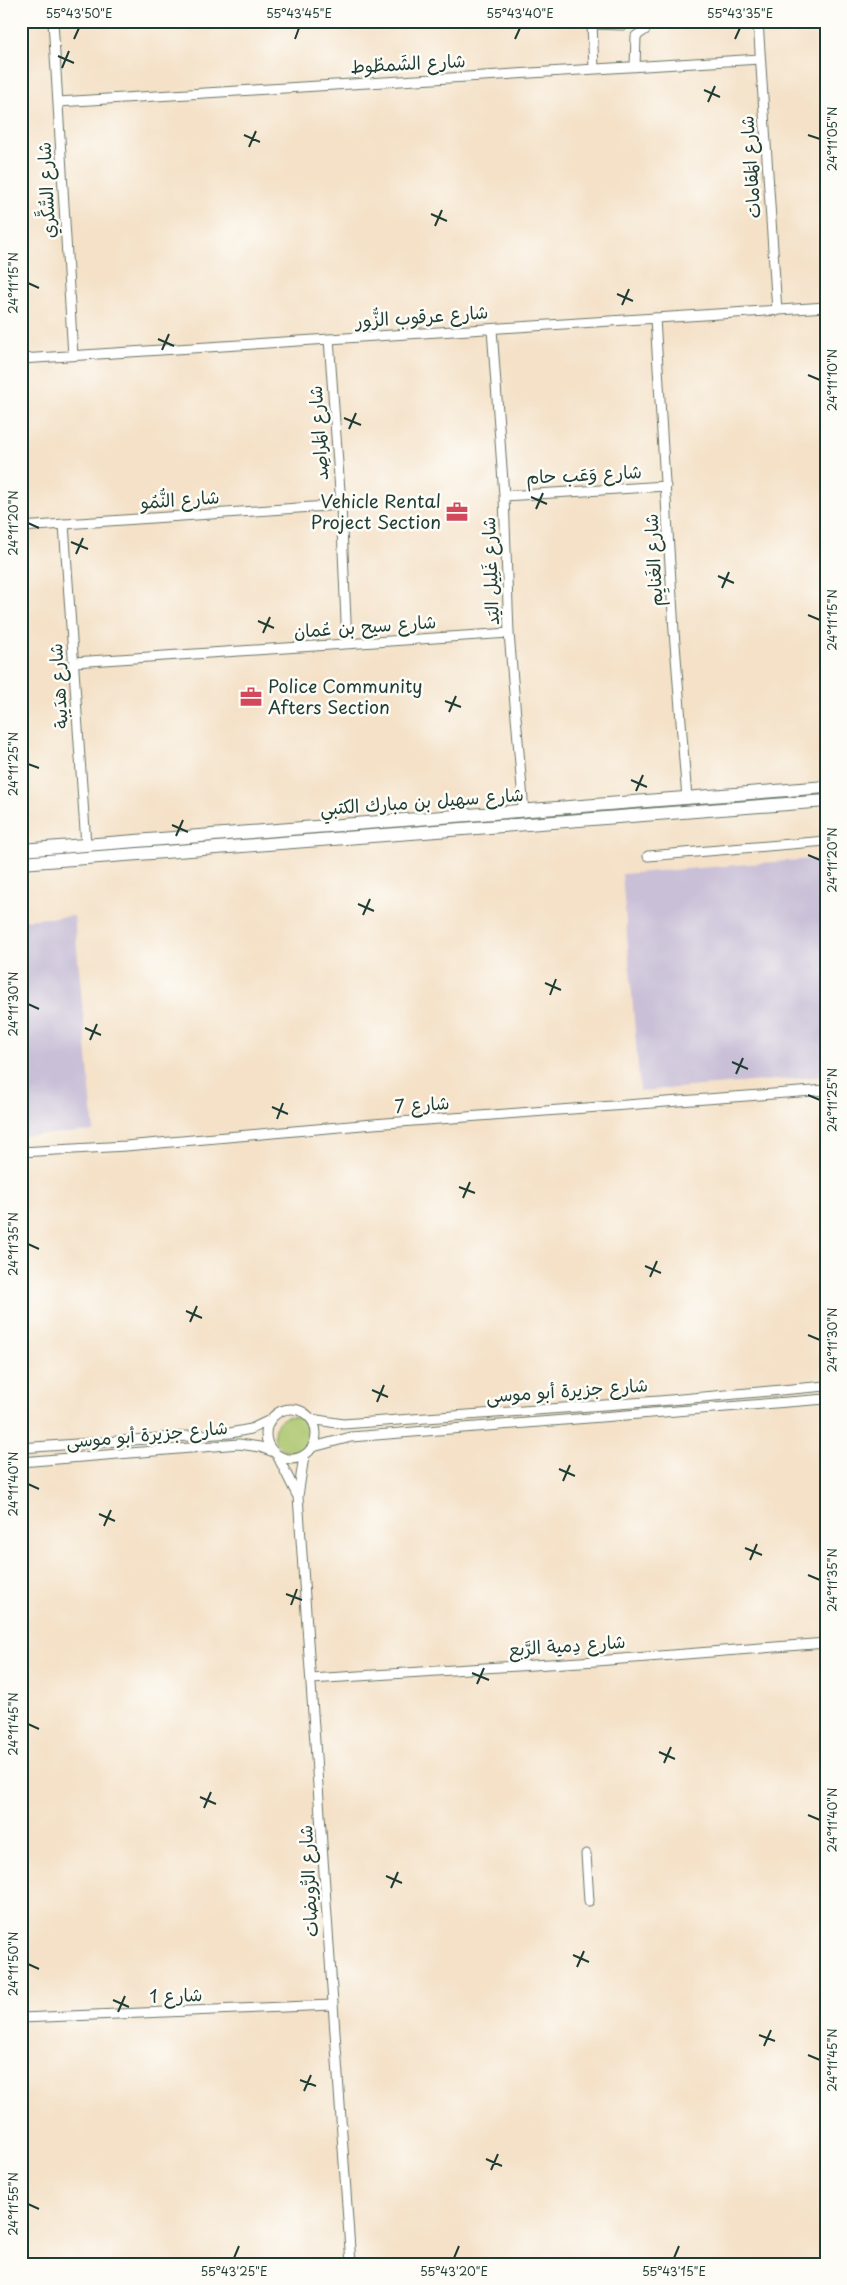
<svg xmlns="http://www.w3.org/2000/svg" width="847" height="2285" font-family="'Playpen Sans','Playpen Sans Arabic',sans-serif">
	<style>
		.industrial { fill: #c9bfd7 }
		.green { fill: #aac56c; stroke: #648150 }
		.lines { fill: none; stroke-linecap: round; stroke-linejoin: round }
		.street-casing { stroke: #6a7667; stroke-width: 11 }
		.secondary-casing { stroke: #6a7667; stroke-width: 14 }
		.street { stroke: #fff; stroke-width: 9 }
		.secondary { stroke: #fff; stroke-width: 12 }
		.ticks { fill: none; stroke: #1f3d34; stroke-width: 2 }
		.labels { text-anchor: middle; stroke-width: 5; stroke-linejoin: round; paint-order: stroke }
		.street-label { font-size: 18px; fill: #1f3d34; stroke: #fdfcf7 }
		.poi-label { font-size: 18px; fill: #1f3d34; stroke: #fdfcf7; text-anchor: end }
		.neatline { fill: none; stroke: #1f3d34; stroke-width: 2 }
		.ticks-label { font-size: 12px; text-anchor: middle; fill: #1f3d34 }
	</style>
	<rect width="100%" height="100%" fill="#fdfcf7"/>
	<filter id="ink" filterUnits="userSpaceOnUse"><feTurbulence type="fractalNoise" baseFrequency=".02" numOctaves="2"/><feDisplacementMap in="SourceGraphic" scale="10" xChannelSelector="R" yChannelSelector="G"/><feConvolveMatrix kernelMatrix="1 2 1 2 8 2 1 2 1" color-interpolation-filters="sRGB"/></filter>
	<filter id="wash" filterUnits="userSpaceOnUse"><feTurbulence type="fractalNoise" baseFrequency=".0096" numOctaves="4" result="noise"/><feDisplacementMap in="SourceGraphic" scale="20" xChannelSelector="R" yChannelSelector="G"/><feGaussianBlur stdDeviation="1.12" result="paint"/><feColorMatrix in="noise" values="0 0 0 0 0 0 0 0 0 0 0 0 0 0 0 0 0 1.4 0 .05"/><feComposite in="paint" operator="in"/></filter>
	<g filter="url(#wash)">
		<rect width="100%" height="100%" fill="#f4e1c7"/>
		<!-- industrial -->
		<path class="industrial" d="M826,858V1076L640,1091L622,874Z
			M74,916L94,1131L21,1136V920Z"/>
		<!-- green -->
		<path class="green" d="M274 1434a18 18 0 1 1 36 0a18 18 0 1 1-36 0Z"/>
	</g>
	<g filter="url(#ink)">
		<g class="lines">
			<!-- street casing -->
			<g class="street-casing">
				<path id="street" d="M53,21L73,356
					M758,21L777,311
					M648,22L694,21
					M635,67L636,36L645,30L648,21
					M594,69L592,24L623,25L622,21
					M58,102L760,59
					M655,318L674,631L687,799
					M492,329L504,496L509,633L524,812
					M329,339L341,505L347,644
					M21,359L826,307
					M504,496L666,486
					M64,524L86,845
					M21,527L341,505
					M74,662L509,633
					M648,856L826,841
					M21,1152L126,1146L373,1124L826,1090
					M266 1434a25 25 0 1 1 50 0a25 25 0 1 1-50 0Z
					M311,1419L343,1424L659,1401L826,1386
					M313,1447L351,1437L826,1399
					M21,1448L230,1433L251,1429L270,1420
					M277,1455L297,1495
					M304,1456L298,1496L351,2264
					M21,1462L239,1444L260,1447L274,1452
					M311,1679L596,1661L826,1643
					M586,1854L589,1901
					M21,2018L332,2005"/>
			</g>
			<!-- secondary casing -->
			<g class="secondary-casing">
				<path id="secondary" d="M21,850L826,787
					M21,863L826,801"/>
			</g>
			<!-- street -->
			<use href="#street" class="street"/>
			<!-- secondary -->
			<use href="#secondary" class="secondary"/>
		</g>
	</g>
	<!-- ticks -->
	<path class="ticks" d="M74,39L79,28M295,39L299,28M515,39L520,28M735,39L740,28M58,56L74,63M62,68L69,51M704,90L720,97M708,102L715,86M244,135L260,142M808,135L820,139M249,147L256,131M431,214L447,221M435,226L442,210M28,283L39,288M617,294L633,301M622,305L629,289M158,339L174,346M162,350L169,334M808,375L820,380M344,418L361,425M349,429L356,413M531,497L547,504M536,509L543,493M28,523L39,528M71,542L88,549M76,554L83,538M718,576L734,583M722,588L729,572M808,615L820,620M258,621L274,628M263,633L270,617M445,701L461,707M449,712L456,696M28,764L39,768M631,780L647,787M636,791L643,775M172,825L188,832M176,836L183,820M808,855L820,860M358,904L374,911M363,915L370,899M545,983L561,990M550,995L556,979M28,1004L39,1009M85,1028L101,1035M90,1040L97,1024M732,1062L748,1069M736,1074L743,1058M808,1095L820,1100M272,1107L288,1114M277,1119L283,1103M459,1187L475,1193M463,1198L470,1182M28,1244L39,1249M645,1266L661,1273M650,1277L657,1261M186,1311L202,1318M190,1322L197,1306M808,1335L820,1340M372,1390L388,1397M377,1402L384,1385M559,1469L575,1476M563,1481L570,1465M28,1484L39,1489M99,1514L115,1521M104,1526L111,1510M745,1548L762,1555M750,1560L757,1544M808,1575L820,1580M286,1594L302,1600M291,1605L297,1589M472,1673L489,1680M477,1684L484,1668M28,1724L39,1729M659,1752L675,1759M664,1763L671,1747M200,1797L216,1804M204,1808L211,1792M808,1815L820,1820M386,1876L402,1883M391,1888L398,1872M573,1955L589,1962M28,1964L39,1969M577,1967L584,1951M113,2000L129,2007M118,2012L125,1996M759,2035L775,2041M764,2046L771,2030M808,2055L820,2060M300,2080L316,2086M304,2091L311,2075M486,2159L502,2166M491,2170L498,2154M28,2204L39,2209M234,2258L239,2246M454,2258L459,2246M674,2258L679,2246"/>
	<!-- icons -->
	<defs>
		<g id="office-bare" transform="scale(1.725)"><path d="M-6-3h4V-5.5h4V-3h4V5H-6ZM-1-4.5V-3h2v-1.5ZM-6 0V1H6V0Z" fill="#d1495b" stroke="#fdfcf7" stroke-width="2.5" paint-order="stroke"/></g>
	</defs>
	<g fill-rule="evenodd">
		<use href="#office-bare" x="457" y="512"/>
		<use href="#office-bare" x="251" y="697"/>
	</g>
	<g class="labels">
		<!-- street labels -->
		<g class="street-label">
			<text transform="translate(408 64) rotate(-3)" y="6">شارع الشَمطُوط</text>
			<text transform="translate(751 167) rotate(-94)" y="6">شارع المَقامات</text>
			<text transform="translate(47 190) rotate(-93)" y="6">شارع السُّكَّري</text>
			<text transform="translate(422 317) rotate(-4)" y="6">شارع عرقوب الزُّور</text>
			<text transform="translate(319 433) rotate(-94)" y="6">شارع المَراصِد</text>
			<text transform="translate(584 475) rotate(-3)" y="6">شارع وَعَب حام</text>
			<text transform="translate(180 500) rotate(-4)" y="6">شارع النُّمُو</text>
			<text transform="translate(654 560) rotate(-93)" y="6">شارع الغَنايِم</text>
			<text transform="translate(491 571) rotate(-92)" y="6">شارع غَلِيل اليَد</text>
			<text transform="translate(365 627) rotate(-4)" y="6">شارع سيح بن عُمان</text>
			<text transform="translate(59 686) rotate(-94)" y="6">شارع هدَيبة</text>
			<text transform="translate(422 802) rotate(-4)" y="6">شارع سهيل بن مبارك الكتبي</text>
			<text transform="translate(422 1105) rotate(-4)" y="6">شارع 7</text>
			<text transform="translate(567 1391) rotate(-4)" y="6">شارع جزيرة أبو موسى</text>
			<text transform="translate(147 1435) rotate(-5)" y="6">شارع جزيرة أبو موسى</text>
			<text transform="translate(567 1646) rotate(-4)" y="6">شارع دِمية الرَّبع</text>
			<text transform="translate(309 1881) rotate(-93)" y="6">شارع الرُّويضات</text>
			<text transform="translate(176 1996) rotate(-2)" y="6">شارع 1</text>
		</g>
		<!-- poi labels -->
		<g class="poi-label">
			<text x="441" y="508">Vehicle Rental<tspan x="441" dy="21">Project Section</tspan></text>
			<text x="268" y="693" text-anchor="start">Police Community<tspan x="268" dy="21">Afters Section</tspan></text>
		</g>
	</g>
	<!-- margin -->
	<rect width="847" height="2285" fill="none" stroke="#fdfcf7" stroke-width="55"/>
	<rect x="28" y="28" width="792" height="2230" class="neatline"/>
	<g class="ticks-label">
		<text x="79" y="18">55°43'50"E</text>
		<text x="299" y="18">55°43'45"E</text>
		<text x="520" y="18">55°43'40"E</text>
		<text x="740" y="18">55°43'35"E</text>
		<text transform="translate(833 139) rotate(-90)" y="4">24°11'05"N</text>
		<text transform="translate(14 283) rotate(-90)" y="4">24°11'15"N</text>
		<text transform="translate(833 380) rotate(-90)" y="4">24°11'10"N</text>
		<text transform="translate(14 523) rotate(-90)" y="4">24°11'20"N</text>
		<text transform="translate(833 620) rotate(-90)" y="4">24°11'15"N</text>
		<text transform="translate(14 764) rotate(-90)" y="4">24°11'25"N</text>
		<text transform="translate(833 860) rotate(-90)" y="4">24°11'20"N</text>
		<text transform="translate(14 1004) rotate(-90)" y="4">24°11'30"N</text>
		<text transform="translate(833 1100) rotate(-90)" y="4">24°11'25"N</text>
		<text transform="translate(14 1244) rotate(-90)" y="4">24°11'35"N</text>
		<text transform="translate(833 1340) rotate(-90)" y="4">24°11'30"N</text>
		<text transform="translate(14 1484) rotate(-90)" y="4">24°11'40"N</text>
		<text transform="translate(833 1580) rotate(-90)" y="4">24°11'35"N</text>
		<text transform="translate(14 1724) rotate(-90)" y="4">24°11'45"N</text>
		<text transform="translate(833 1820) rotate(-90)" y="4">24°11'40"N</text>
		<text transform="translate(14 1964) rotate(-90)" y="4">24°11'50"N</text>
		<text transform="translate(833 2060) rotate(-90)" y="4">24°11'45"N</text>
		<text transform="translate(14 2204) rotate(-90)" y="4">24°11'55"N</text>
		<text x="234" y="2276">55°43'25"E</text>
		<text x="454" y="2276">55°43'20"E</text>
		<text x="674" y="2276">55°43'15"E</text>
	</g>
</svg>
